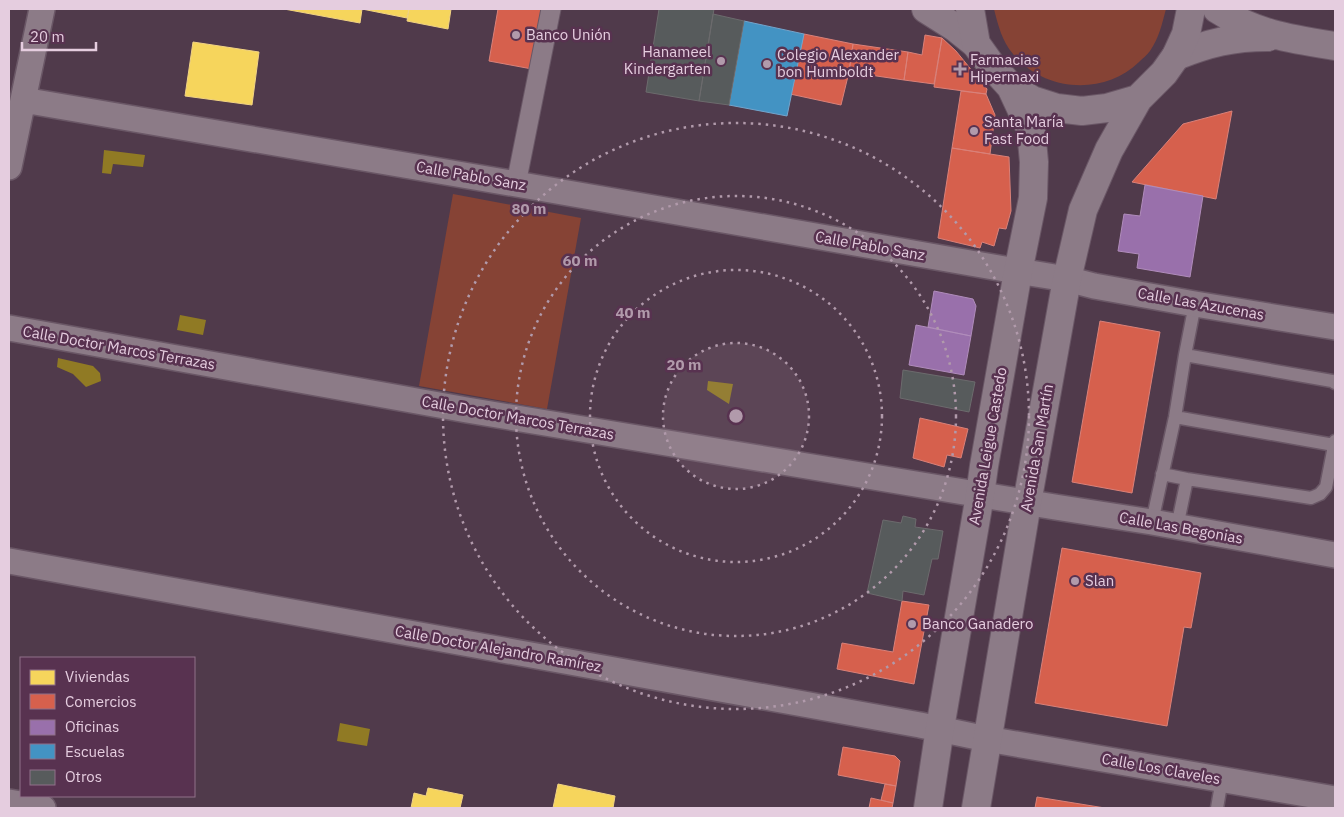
<svg xmlns="http://www.w3.org/2000/svg" width="1344" height="817" font-family="'IBM Plex Sans',sans-serif">
	<style>
		.green { fill: #864335 }
		.water { fill: #907a24 }
		.homes { fill: #f6d55c; stroke: #f1d383 }
		.shops { fill: #d6604d; stroke: #da8179 }
		.offices { fill: #9970ab; stroke: #b08cbb }
		.schools { fill: #4393c3; stroke: #74a4cb }
		.building { fill: #575b5c; stroke: #6c6b6d }
		.lines { fill: none; stroke-linecap: round; stroke-linejoin: round }
		.service-casing { stroke: #6a5766; stroke-width: 15 }
		.pedestrian-casing { stroke: #6a5766; stroke-width: 21 }
		.minor-casing { stroke: #6a5766; stroke-width: 28 }
		.tertiary-casing { stroke: #6a5766; stroke-width: 30 }
		.secondary-casing { stroke: #6a5766; stroke-width: 30 }
		.service { stroke: #8c7b87; stroke-width: 12 }
		.pedestrian { stroke: #8c7b87; stroke-width: 19 }
		.minor { stroke: #8c7b87; stroke-width: 25 }
		.tertiary { stroke: #8c7b87; stroke-width: 28 }
		.secondary { stroke: #8c7b87; stroke-width: 28 }
		.ring { fill: none; stroke: #b19aab; stroke-width: 2.5; stroke-dasharray: 2.5 5 }
		.poi-dot { fill: #b19aab; stroke: #583250; stroke-width: 2 }
		.labels { text-anchor: middle; stroke-width: 5; stroke-linejoin: round; paint-order: stroke }
		.poi-label { font-size: 15px; fill: #e5cddf; stroke: #583250; text-anchor: start }
		.street-label { font-size: 15px; fill: #e5cddf; stroke: #583250 }
		.centre { fill: #b19aab; stroke: #583250; stroke-width: 2.5 }
		.ring-label { font-size: 15px; text-anchor: middle; font-weight: bold; fill: #b19aab; stroke: #583250; stroke-width: 5; stroke-linejoin: round; paint-order: stroke }
	</style>
	<rect width="100%" height="100%" fill="#503a4b"/>
	<!-- green -->
	<path class="green" d="M994,9H1166C1162,24 1159,38 1150,51C1147,55 1142,59 1139,62C1104,96 1044,92 1013,54C1002,41 998,25 994,9Z
		M453,194L581,218L547,409L419,386Z"/>
	<!-- water -->
	<path class="water" d="M104,150L145,155L143,167L113,164L111,174L102,173Z
		M180,315L206,320L203,335L177,330Z
		M58,358L93,366L100,373L101,381L86,387L73,374L57,367Z
		M708,381L733,384L729,404L707,390Z
		M340,723L370,729L367,746L337,741Z"/>
	<!-- homes -->
	<path class="homes" d="M284,9H362L360,23Z
		M362,9H409L407,18Z
		M409,9H451L448,29L407,21Z
		M193,42L259,52L252,105L185,96Z
		M558,784L615,796L613,808H553Z
		M428,788L463,795L460,808H411L414,793L426,796Z"/>
	<!-- shops -->
	<path class="shops" d="M498,9H543L532,69L489,61Z
		M804,34L853,44L849,72L841,105L790,94Z
		M925,35L942,38L934,84L904,80L908,52L922,55Z
		M942,38L956,51L987,89L986,94L934,87Z
		M853,44L908,52L904,80L849,72Z
		M961,91L986,94L995,115L990,154L952,148Z
		M1232,111L1216,199L1132,182L1183,124Z
		M952,148L1009,157L1011,211L1006,229L999,228L994,246L982,242L980,248L938,238Z
		M1100,321L1160,332L1132,493L1072,482Z
		M920,418L968,429L961,458L947,455L944,467L913,458Z
		M1062,548L1201,573L1191,628L1184,627L1167,726L1035,703Z
		M902,601L929,605L914,684L837,669L842,643L893,652Z
		M843,747L895,756L900,761L896,786L838,775Z
		M885,784L896,786L893,803L881,800Z
		M1037,797L1105,808H1035Z
		M871,798L893,803L892,808H869Z"/>
	<!-- offices -->
	<path class="offices" d="M1145,185L1203,196L1190,277L1137,268L1139,254L1118,251L1124,214L1140,216Z
		M934,291L973,299L976,306L971,336L928,327Z
		M916,325L971,336L964,375L909,365Z"/>
	<!-- schools -->
	<path class="schools" d="M744,21L804,34L787,116L729,105Z"/>
	<!-- building -->
	<path class="building" d="M659,9H714L699,101L646,92Z
		M713,14L744,21L729,105L699,101Z
		M903,370L975,382L969,412L900,398Z
		M903,516L916,519L915,527L943,531L938,559H932L924,595L903,591L902,601L867,593L883,520L901,523Z"/>
	<g class="lines">
		<!-- service casing -->
		<g class="service-casing">
			<path id="service" d="M1185,355L1195,304
				M1175,417L1334,445
				M1162,474L1187,479L1311,498L1320,494L1326,487L1335,441
				M1152,522L1175,417L1185,355L1332,381L1335,383
				M1177,527L1187,479
				M1217,808L1222,779"/>
		</g>
		<!-- pedestrian casing -->
		<g class="pedestrian-casing">
			<path id="pedestrian" d="M516,184L551,9"/>
		</g>
		<!-- minor casing -->
		<g class="minor-casing">
			<path id="minor" d="M23,100L516,184L999,268L1067,279L1094,286L1195,304L1335,327
				M9,167L42,9
				M9,328L467,410L1055,507L1152,522L1335,555
				M9,561L920,725L987,739L1335,799
				M9,802L43,808"/>
		</g>
		<!-- tertiary casing -->
		<g class="tertiary-casing">
			<path id="tertiary" d="M926,9L956,28L976,44
				M1217,9C1255,34 1291,39 1335,46
				M1176,56C1209,43 1232,37 1268,37"/>
		</g>
		<!-- secondary casing -->
		<g class="secondary-casing">
			<path id="secondary" d="M970,9L976,44L991,65L1011,87L1032,100L1057,108L1082,111L1107,108L1138,99L1164,73L1176,56L1186,34L1191,9
				M928,808L940,728L980,495L984,466L1018,272L1033,198L1034,162L1031,130L1011,87
				M976,808L1027,503L1067,279L1083,210L1109,150L1138,99"/>
		</g>
		<!-- service -->
		<use href="#service" class="service"/>
		<!-- pedestrian -->
		<use href="#pedestrian" class="pedestrian"/>
		<!-- minor -->
		<use href="#minor" class="minor"/>
		<!-- tertiary -->
		<use href="#tertiary" class="tertiary"/>
		<!-- secondary -->
		<use href="#secondary" class="secondary"/>
	</g>
	<!-- distance rings -->
	<circle cx="736" cy="416" r="73" fill="#b19aab" fill-opacity=".12"/>
	<g class="ring">
		<circle cx="736" cy="416" r="73"/>
		<circle cx="736" cy="416" r="146"/>
		<circle cx="736" cy="416" r="220"/>
		<circle cx="736" cy="416" r="293"/>
	</g>
	<!-- markers -->
	<g class="poi-dot">
		<circle cx="516" cy="35" r="5"/>
		<circle cx="721" cy="61" r="5"/>
		<circle cx="767" cy="64" r="5"/>
		<path d="M957.5 61.5h5v5h5v5h-5v5h-5v-5h-5v-5h5z"/>
		<circle cx="974" cy="131" r="5"/>
		<circle cx="1075" cy="581" r="5"/>
		<circle cx="912" cy="624" r="5"/>
	</g>
	<g class="labels">
		<!-- poi labels -->
		<g class="poi-label">
			<text x="526" y="40">Banco Unión</text>
			<text x="711" y="57" text-anchor="end">Hanameel<tspan x="711" dy="17">Kindergarten</tspan></text>
			<text x="777" y="60">Colegio Alexander<tspan x="777" dy="17">bon Humboldt</tspan></text>
			<text x="970" y="65">Farmacias<tspan x="970" dy="17">Hipermaxi</tspan></text>
			<text x="984" y="127">Santa María<tspan x="984" dy="17">Fast Food</tspan></text>
			<text x="1085" y="586">Slan</text>
			<text x="922" y="629">Banco Ganadero</text>
		</g>
		<!-- street labels -->
		<g class="street-label">
			<text transform="translate(471 176) rotate(10)" y="5">Calle Pablo Sanz</text>
			<text transform="translate(870 246) rotate(10)" y="5">Calle Pablo Sanz</text>
			<text transform="translate(1201 304) rotate(10)" y="5">Calle Las Azucenas</text>
			<text transform="translate(119 348) rotate(10)" y="5">Calle Doctor Marcos Terrazas</text>
			<text transform="translate(518 418) rotate(10)" y="5">Calle Doctor Marcos Terrazas</text>
			<text transform="translate(988 446) rotate(-80)" y="5">Avenida Leigue Castedo</text>
			<text transform="translate(1037 448) rotate(-80)" y="5">Avenida San Martín</text>
			<text transform="translate(1181 528) rotate(10)" y="5">Calle Las Begonias</text>
			<text transform="translate(498 649) rotate(10)" y="5">Calle Doctor Alejandro Ramírez</text>
			<text transform="translate(1161 769) rotate(10)" y="5">Calle Los Claveles</text>
		</g>
	</g>
	<circle cx="736" cy="416" r="8" class="centre"/>
	<g class="ring-label">
		<text x="529" y="214">80 m</text>
		<text x="580" y="266">60 m</text>
		<text x="633" y="318">40 m</text>
		<text x="684" y="370">20 m</text>
	</g>
	<!-- border -->
	<rect width="1344" height="817" fill="none" stroke="#e5cddf" stroke-width="20"/>
	<!-- legend -->
	<rect x="20" y="657" width="175" height="140" fill="#583250" stroke="#907089"/>
	<rect x="30" y="670" width="25" height="15" fill="#f6d55c" stroke="#907089"/>
	<text x="65" y="682" font-size="15" fill="#e5cddf">Viviendas</text>
	<rect x="30" y="694" width="25" height="15" fill="#d6604d" stroke="#907089"/>
	<text x="65" y="707" font-size="15" fill="#e5cddf">Comercios</text>
	<rect x="30" y="720" width="25" height="15" fill="#9970ab" stroke="#907089"/>
	<text x="65" y="732" font-size="15" fill="#e5cddf">Oficinas</text>
	<rect x="30" y="744" width="25" height="15" fill="#4393c3" stroke="#907089"/>
	<text x="65" y="757" font-size="15" fill="#e5cddf">Escuelas</text>
	<rect x="30" y="770" width="25" height="15" fill="#575b5c" stroke="#907089"/>
	<text x="65" y="782" font-size="15" fill="#e5cddf">Otros</text>
	<!-- scale -->
	<path d="M22 42v8h74v-8" fill="none" stroke="#e5cddf" stroke-width="2.5"/>
	<text x="30" y="42" font-size="15" fill="#e5cddf" stroke="#583250" stroke-width="4" paint-order="stroke">20 m</text>
</svg>
